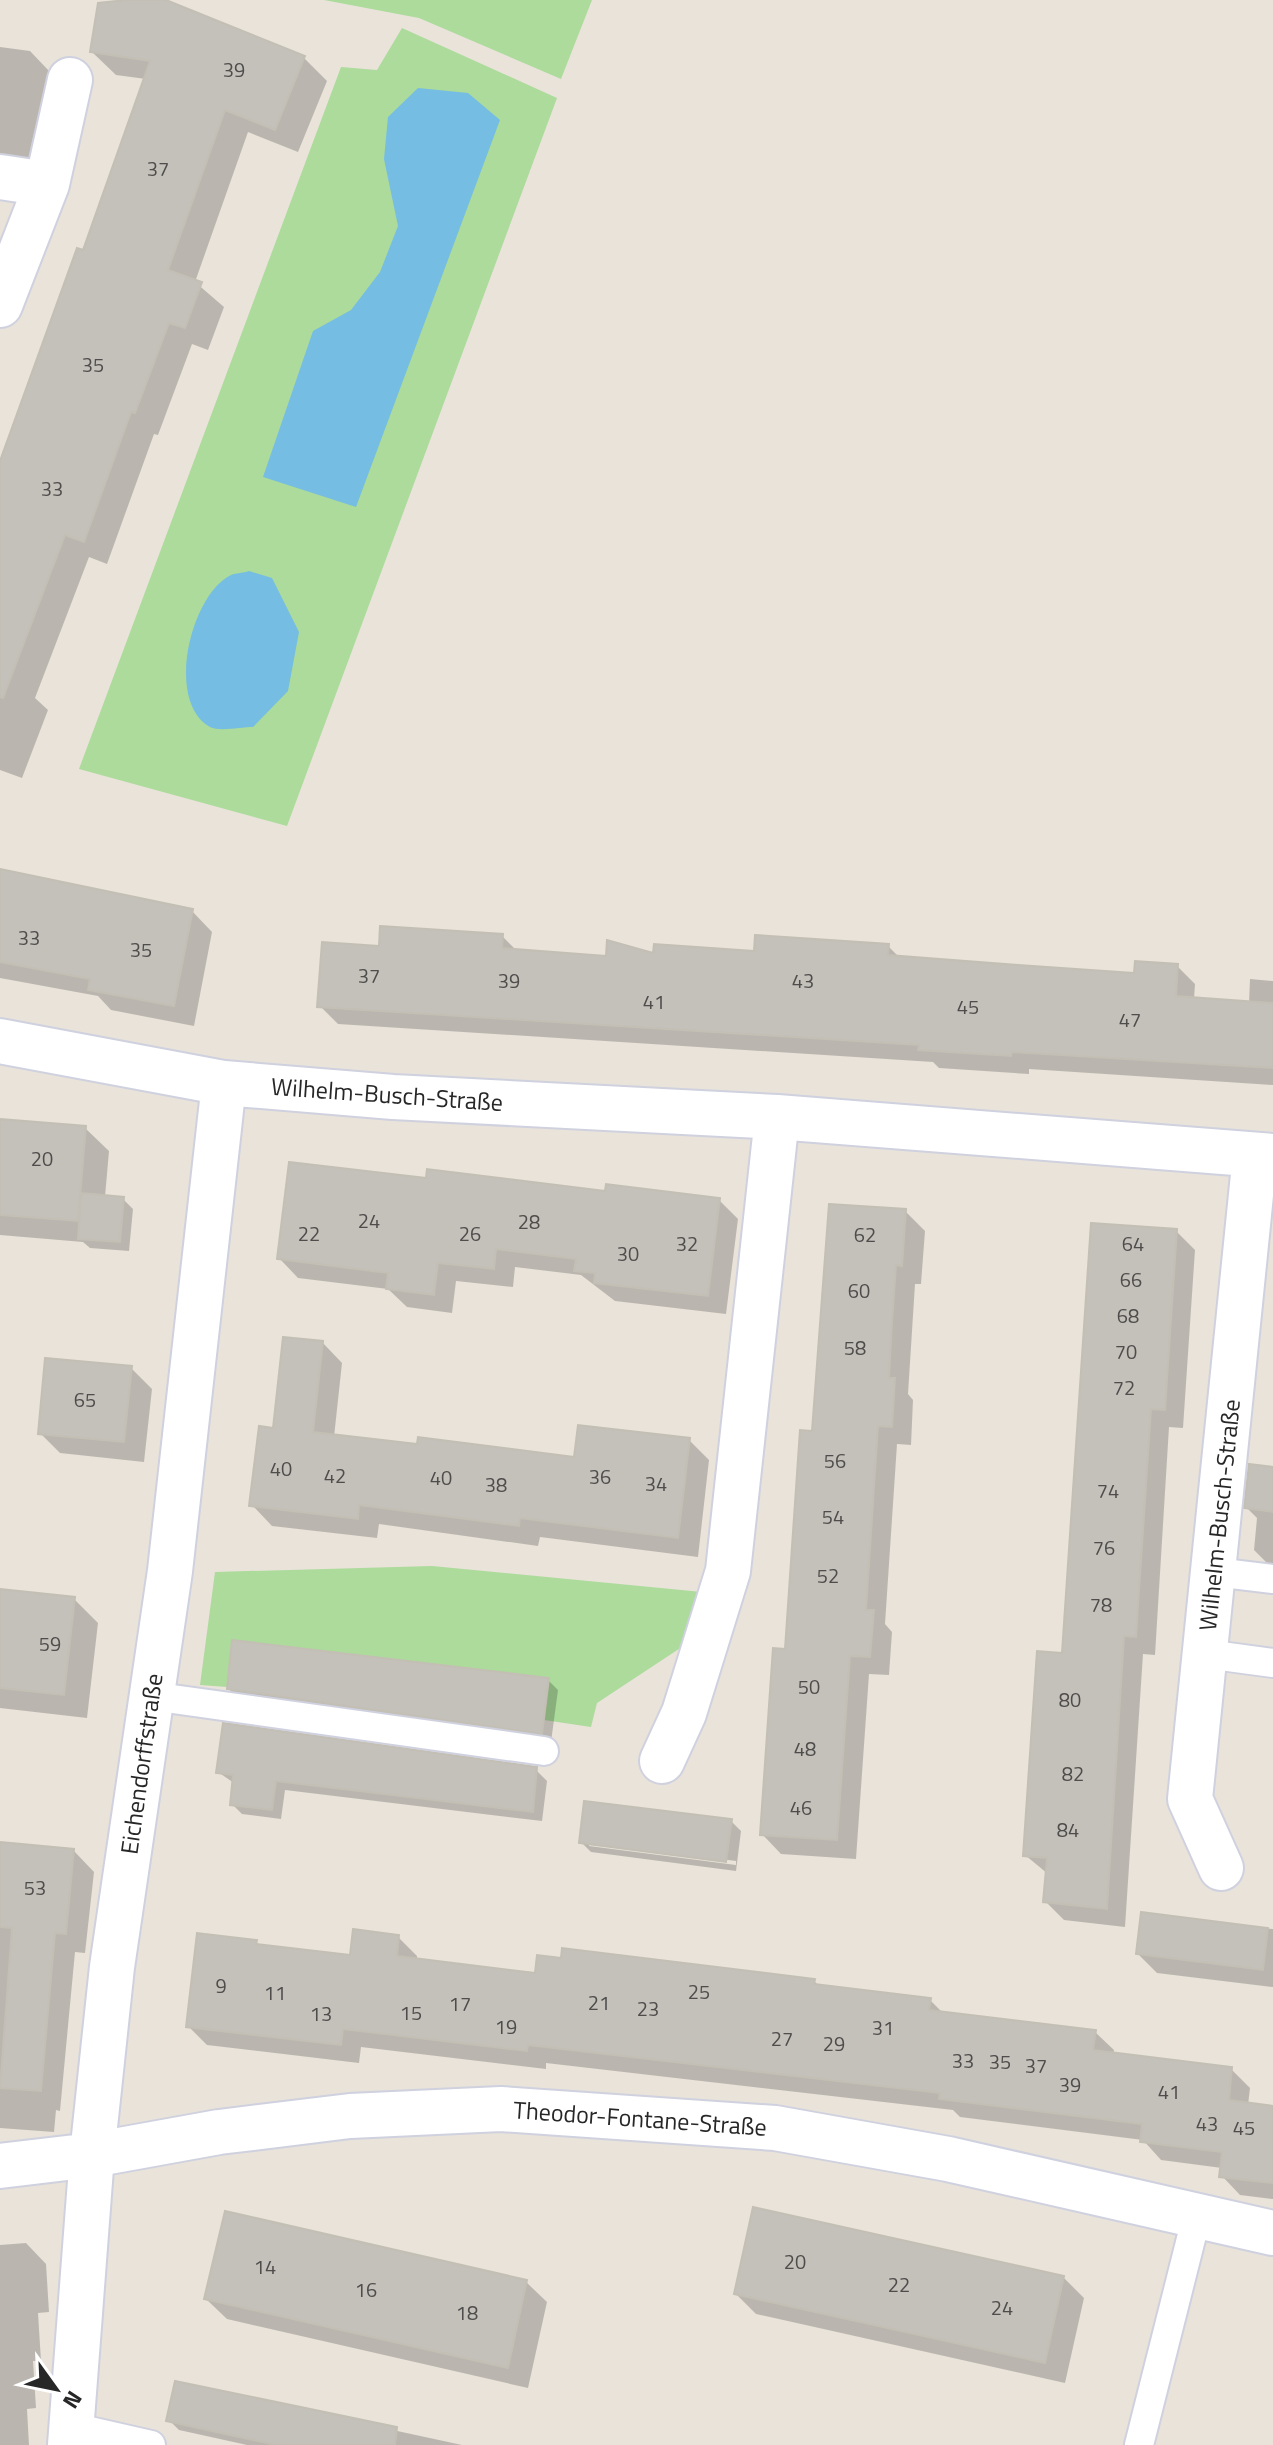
<svg xmlns="http://www.w3.org/2000/svg" width="1273" height="2445" font-family="'Titillium Web',sans-serif">
	<style>
		.green { fill: #acdb9b }
		.water { fill: #75bde2 }
		.shadow { fill: #0003; fill-rule: evenodd }
		.building { fill: #c4c0ba; stroke: #c3bfb4; stroke-width: 2 }
		.lines { fill: none; stroke-linecap: round; stroke-linejoin: round }
		.lane-casing { stroke: #cfd1df; stroke-width: 32 }
		.street-casing { stroke: #cfd1df; stroke-width: 48 }
		.lane { stroke: #fff; stroke-width: 28 }
		.street { stroke: #fff; stroke-width: 44 }
		.labels { text-anchor: middle; stroke-width: 6; stroke-linejoin: round; paint-order: stroke }
		.number-label { font-size: 20px; fill: #4e4d4c }
		.street-label { font-size: 24px; fill: #272727; stroke: #fff }
	</style>
	<rect width="100%" height="100%" fill="#e9e3da"/>
	<!-- green -->
	<path class="green" d="M324,0H592L561,79L419,18Z
		M402,28L557,98L287,826L79,769L341,67L377,70Z
		M432,1566L702,1592L697,1637L597,1703L591,1727L544,1720L549,1678L233,1640L227,1687L200,1685L215,1572Z"/>
	<!-- water -->
	<path class="water" d="M418,88L468,93L500,120L356,507L263,477L313,331L351,310L380,272L398,226L384,159L388,117Z
		M249,571L272,578L299,632L288,691L253,727C241,727 220,732 210,727C165,702 190,595 231,575C236,573 244,573 249,571Z"/>
	<!-- shadow -->
	<path class="shadow" d="M147,0H160L304,58L327,81L298,152L248,132L195,282L224,307L208,350L192,344L158,435L154,434L107,564L89,557L35,698L48,710L22,778L0,770V461L78,251L84,253L146,79L116,75L92,52Z
		M0,47L30,51L50,72L36,159L0,154Z
		M0,872L192,911L212,932L194,1026L111,1010L98,996L0,978Z
		M502,936L517,951L608,958L888,946L900,958L1136,975L1177,966L1195,984L1194,999L1249,1003L1250,979L1273,981V1085L1029,1069V1074L939,1068L933,1062L338,1024L320,1006L381,948Z
		M0,1121L85,1128L109,1151L105,1197L123,1199L133,1209L129,1251L90,1248L83,1242L0,1235Z
		M427,1180L719,1200L738,1219L726,1314L615,1301L581,1275L515,1267L513,1287L456,1281L452,1313L407,1307L388,1289L298,1278L279,1258Z
		M905,1211L925,1231L921,1284H915L908,1394L913,1400L911,1445L897,1444L885,1624L892,1632L889,1675L869,1674L856,1859L781,1854L762,1834L814,1433Z
		M1176,1231L1195,1250L1183,1428L1169,1427L1155,1655L1143,1654L1125,1927L1064,1920L1045,1901L1048,1874L1025,1855L1064,1655Z
		M322,1342L342,1363L334,1437L576,1460L689,1440L709,1460L698,1557L540,1537L538,1546L379,1524L377,1538L272,1526L252,1505L275,1430Z
		M131,1368L152,1389L144,1462L60,1453L40,1433Z
		M1273,1469V1569L1254,1550L1257,1518L1247,1508Z
		M0,1591L74,1599L98,1623L87,1718L0,1708Z
		M548,1680L558,1690L551,1742L239,1699L229,1689Z
		M224,1725L537,1771L547,1781L542,1821L285,1790L281,1819L242,1814L232,1804L234,1783L218,1772Z
		M731,1821L741,1831L736,1871L591,1852L581,1842ZM589,1842L736,1861V1865L589,1846Z
		M0,1844L74,1851L94,1872L85,1953L75,1952L60,2111L56,2110L54,2132L0,2128Z
		M1143,1914L1273,1929V1987L1157,1973L1138,1954Z
		M398,1937L417,1956V1961L536,1975L814,1981L820,1987L930,2000L943,2013L1095,2032L1114,2050L1113,2054L1231,2069L1250,2088L1248,2105L1273,2108V2199L1240,2195L1222,2176V2168L1161,2160L1143,2140L960,2117L953,2110L546,2063V2069L361,2047L359,2063L207,2045L188,2026L256,1942L261,1947L352,1958Z
		M26,2243L46,2264L49,2312L38,2313L41,2361H33L36,2408L27,2409L29,2445H0V2245Z
		M1063,2277L1084,2298L1065,2383L756,2314L736,2294Z
		M526,2282L547,2302L528,2388L227,2319L206,2299Z
		M176,2383L462,2445H247L179,2430L169,2420Z"/>
	<!-- building -->
	<path class="building" d="M126,0H166L305,56L275,130L225,110L168,270L202,282L185,328L169,323L135,413L131,412L84,542L65,535L3,698L0,697V461L77,248L83,250L150,61L90,52L98,3Z
		M0,869L193,909L174,1006L88,990L90,979L0,962Z
		M380,926L503,934L502,948L606,956L607,940L653,953L654,944L754,951L755,935L889,944L888,955L1018,965L1134,973L1135,961L1178,964L1176,996L1273,1003V1068L1012,1052L1011,1056L918,1050L919,1045L317,1007L322,942L379,946Z
		M0,1119L86,1126L78,1221L0,1215Z
		M289,1162L426,1178L427,1169L605,1191L606,1184L720,1198L708,1296L594,1283L595,1273L574,1271L576,1259L496,1249L494,1269L438,1263L434,1295L386,1289L388,1273L277,1259Z
		M81,1193L124,1197L120,1242L78,1239Z
		M829,1204L906,1209L902,1266L896,1265L892,1322L889,1378H895L892,1427L878,1426L866,1610H874L870,1657L850,1656L837,1840L760,1835L773,1648L785,1649L800,1430L812,1431Z
		M1091,1223L1177,1229L1165,1410L1151,1409L1136,1637L1124,1636L1107,1909L1043,1902L1047,1858L1023,1856L1037,1651L1062,1653Z
		M283,1337L323,1341L313,1432L417,1444L418,1437L574,1457L578,1425L690,1438L678,1538L520,1518L519,1526L359,1505L358,1519L249,1506L259,1426L273,1428Z
		M45,1358L132,1366L124,1442L38,1434Z
		M1249,1464L1273,1467V1512L1244,1508Z
		M0,1589L75,1597L64,1695L0,1688Z
		M232,1640L549,1678L542,1734L227,1689Z
		M223,1723L537,1767L533,1812L276,1781L272,1810L230,1805L233,1775L216,1773Z
		M584,1801L732,1819L726,1862L579,1843Z
		M0,1842L74,1849L66,1934L55,1933L41,2091L0,2088L12,1928L0,1927Z
		M1141,1912L1268,1928L1263,1970L1136,1954Z
		M353,1929L399,1935L397,1956L535,1973L537,1955L561,1958L562,1948L815,1979L814,1984L931,1998L929,2010L1096,2030L1093,2050L1232,2067L1229,2100L1273,2106V2183L1219,2177L1222,2152L1140,2142L1142,2124L939,2099L940,2093L528,2045L527,2051L343,2029L341,2045L186,2027L197,1933L257,1940L256,1944L350,1955Z
		M753,2207L1064,2276L1045,2363L734,2294Z
		M225,2211L527,2280L508,2368L204,2299Z
		M175,2381L397,2427L395,2445H276L166,2421Z"/>
	<g class="lines">
		<!-- lane casing -->
		<g class="lane-casing">
			<path id="lane" d="M1215,1572L1273,1579
				M1206,1654L1273,1663
				M151,1696L544,1751
				M72,2427L151,2445
				M1139,2445L1197,2215"/>
		</g>
		<!-- street casing -->
		<g class="street-casing">
			<path id="street" d="M0,177L47,184L0,305
				M47,184L70,80
				M0,1041L224,1083L393,1097L777,1117L1273,1156
				M662,1761L684,1713L728,1571L777,1117
				M1221,1868L1190,1799L1255,1155
				M0,2166L92,2155L219,2132L350,2116L501,2109L775,2128L948,2159L1273,2233
				M70,2445L92,2155L112,1967L170,1571L224,1083"/>
		</g>
		<!-- lane -->
		<use href="#lane" class="lane"/>
		<!-- street -->
		<use href="#street" class="street"/>
	</g>
	<g class="labels">
		<!-- number labels -->
		<g class="number-label">
			<text x="234" y="77">39</text>
			<text x="158" y="176">37</text>
			<text x="93" y="372">35</text>
			<text x="52" y="496">33</text>
			<text x="29" y="945">33</text>
			<text x="141" y="957">35</text>
			<text x="369" y="983">37</text>
			<text x="509" y="988">39</text>
			<text x="803" y="988">43</text>
			<text x="654" y="1009">41</text>
			<text x="968" y="1014">45</text>
			<text x="1130" y="1027">47</text>
			<text x="42" y="1166">20</text>
			<text x="369" y="1228">24</text>
			<text x="529" y="1229">28</text>
			<text x="309" y="1241">22</text>
			<text x="470" y="1241">26</text>
			<text x="865" y="1242">62</text>
			<text x="687" y="1251">32</text>
			<text x="1133" y="1251">64</text>
			<text x="628" y="1261">30</text>
			<text x="1131" y="1287">66</text>
			<text x="859" y="1298">60</text>
			<text x="1128" y="1323">68</text>
			<text x="855" y="1355">58</text>
			<text x="1126" y="1359">70</text>
			<text x="1124" y="1395">72</text>
			<text x="85" y="1407">65</text>
			<text x="835" y="1468">56</text>
			<text x="281" y="1476">40</text>
			<text x="335" y="1483">42</text>
			<text x="600" y="1484">36</text>
			<text x="441" y="1485">40</text>
			<text x="656" y="1491">34</text>
			<text x="496" y="1492">38</text>
			<text x="1108" y="1498">74</text>
			<text x="833" y="1524">54</text>
			<text x="1104" y="1555">76</text>
			<text x="828" y="1583">52</text>
			<text x="1101" y="1612">78</text>
			<text x="50" y="1651">59</text>
			<text x="809" y="1694">50</text>
			<text x="1070" y="1707">80</text>
			<text x="805" y="1756">48</text>
			<text x="1073" y="1781">82</text>
			<text x="801" y="1815">46</text>
			<text x="1068" y="1837">84</text>
			<text x="35" y="1895">53</text>
			<text x="221" y="1993">9</text>
			<text x="699" y="1999">25</text>
			<text x="275" y="2000">11</text>
			<text x="599" y="2010">21</text>
			<text x="460" y="2011">17</text>
			<text x="648" y="2016">23</text>
			<text x="411" y="2020">15</text>
			<text x="321" y="2021">13</text>
			<text x="506" y="2034">19</text>
			<text x="883" y="2035">31</text>
			<text x="782" y="2046">27</text>
			<text x="834" y="2051">29</text>
			<text x="963" y="2068">33</text>
			<text x="1000" y="2069">35</text>
			<text x="1036" y="2073">37</text>
			<text x="1070" y="2092">39</text>
			<text x="1169" y="2099">41</text>
			<text x="1207" y="2131">43</text>
			<text x="1244" y="2135">45</text>
			<text x="795" y="2269">20</text>
			<text x="265" y="2274">14</text>
			<text x="899" y="2292">22</text>
			<text x="366" y="2297">16</text>
			<text x="1002" y="2315">24</text>
			<text x="467" y="2320">18</text>
		</g>
		<!-- street labels -->
		<g class="street-label">
			<text transform="translate(387 1095) rotate(4)" y="8">Wilhelm-Busch-Straße</text>
			<text transform="translate(1220 1515) rotate(-84)" y="8">Wilhelm-Busch-Straße</text>
			<text transform="translate(142 1764) rotate(-82)" y="8">Eichendorffstraße</text>
			<text transform="translate(640 2119) rotate(4)" y="8">Theodor-Fontane-Straße</text>
		</g>
	</g>
	<!-- north arrow -->
	<g transform="translate(56 2389) rotate(123)" stroke="#ffffff" stroke-width="6" paint-order="stroke">
	<path d="M0-6L14 30L0 20L-14 30Z" fill="#272727"/>
	<text y="-12" font-size="22" font-weight="bold" text-anchor="middle" fill="#272727">N</text>
	</g>
</svg>
